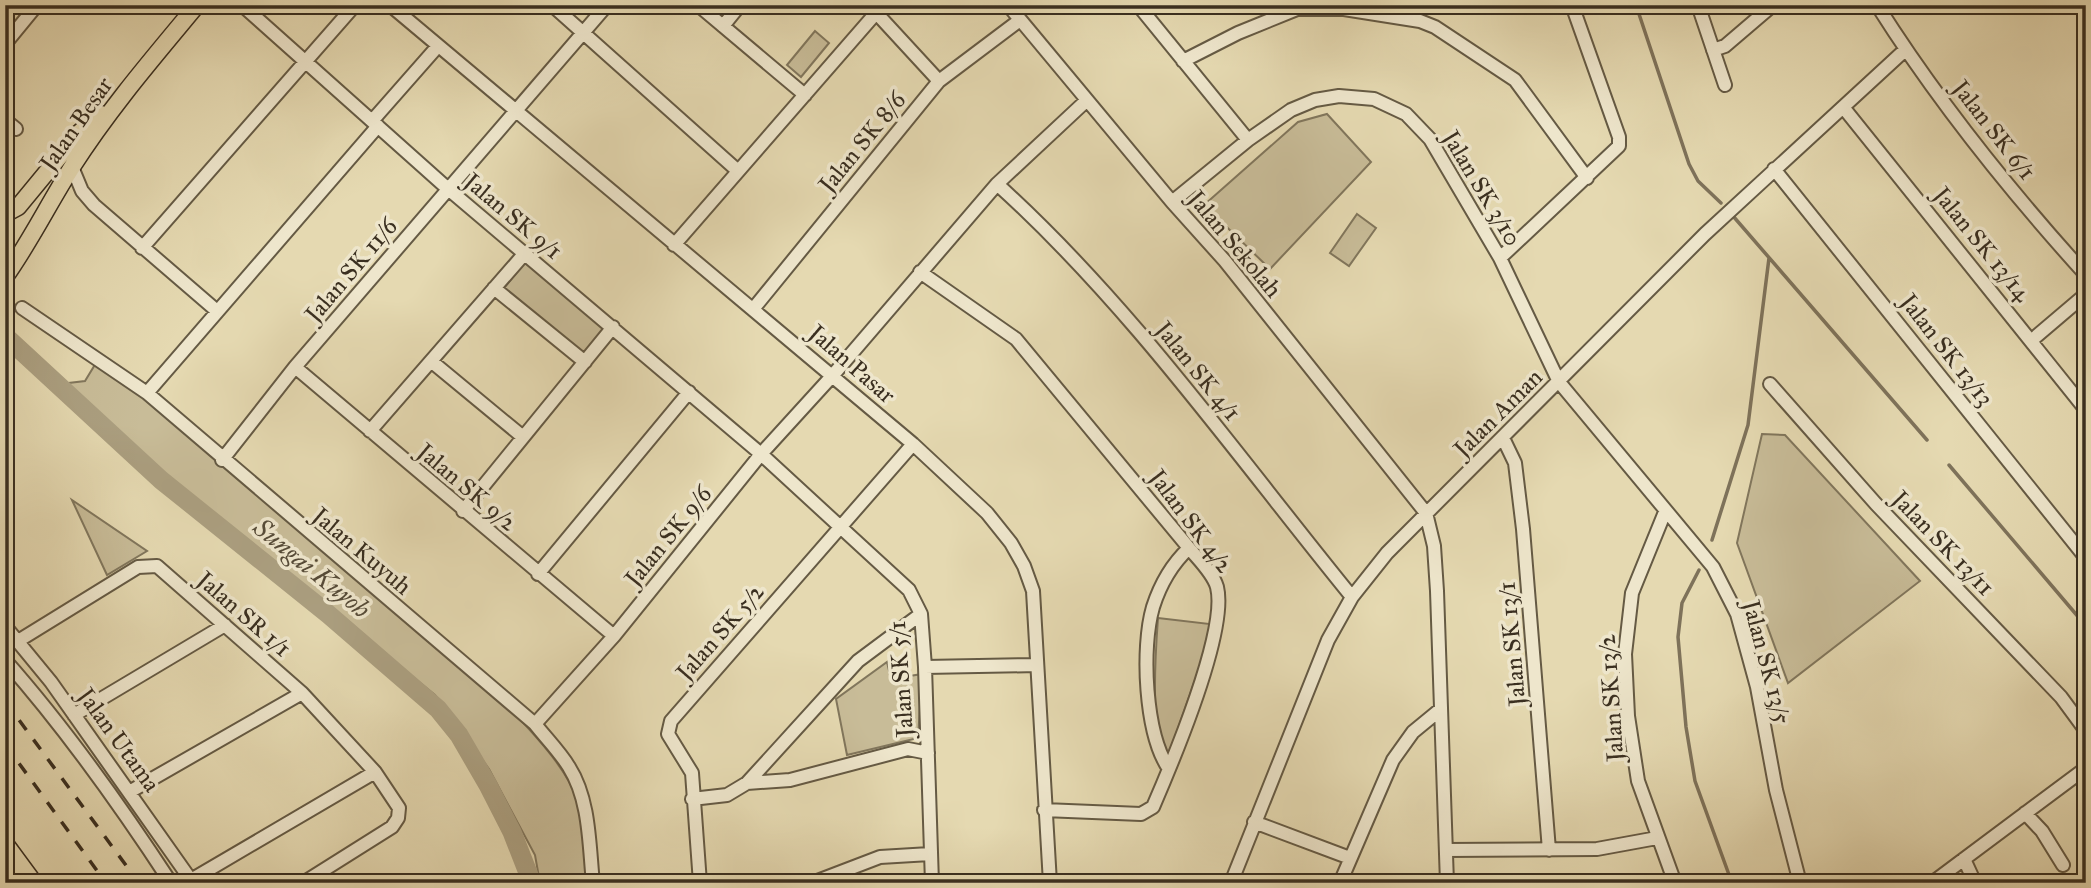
<svg xmlns="http://www.w3.org/2000/svg" width="2091" height="888" font-family="'IM FELL Great Primer',serif">
	<style>
		.green { fill: #c8bc98; stroke: #81765c; stroke-width: 2 }
		.lines { fill: none; stroke-linecap: round; stroke-linejoin: round }
		.stream { stroke: #7e725a; stroke-width: 3.5 }
		.river { stroke: #ab9f80; stroke-width: 19 }
		.minor-casing { stroke: #655a44; stroke-width: 16 }
		.major-casing { stroke: #3a2f20; stroke-width: 19 }
		.highway-casing { stroke: #3a2f20; stroke-width: 21 }
		.minor { stroke: #eee6cc; stroke-width: 12 }
		.major { stroke: #e5d9b1; stroke-width: 16 }
		.highway { stroke: #e5d9b1; stroke-width: 18 }
		.rail { stroke: #3a2f20; stroke-width: 3.5; stroke-dasharray: 12 12; stroke-linecap: butt }
		.labels { text-anchor: middle; stroke-width: 7; stroke-linejoin: round; paint-order: stroke }
		.street-label { font-size: 24px; fill: #3a2f20; stroke: #eee6cc }
		.water-label { font-size: 26px; font-style: italic; fill: #564b38; stroke: #eee6cc }
	</style>
	<rect width="100%" height="100%" fill="#e5d9b1"/>
	<filter id="stains"><feTurbulence type="fractalNoise" baseFrequency=".00286" numOctaves="4"/><feColorMatrix values="0 0 0 0 .2 0 0 0 0 .09 0 0 0 0 .02 0 0 0 .5 -.17"/></filter>
	<radialGradient id="worn" r=".72"><stop offset=".6" stop-color="#630" stop-opacity="0"/><stop offset="1" stop-color="#630" stop-opacity=".3"/></radialGradient>
	<!-- green -->
	<path class="green" d="M815,31L829,43L801,77L787,65Z
		M1327,114L1371,162L1270,269L1204,205L1298,122Z
		M1357,214L1376,228L1349,266L1330,253Z
		M526,261L606,327L583,355L503,289Z
		M96,363L145,397L515,714C537,737 569,772 578,802C587,827 582,857 588,883H540L535,855L489,769L435,695L152,466L60,384L85,381Z
		M1762,434L1785,435L1920,581L1788,683L1737,543Z
		M72,500L147,551L107,575Z
		M1158,618L1210,624L1202,660L1170,751L1165,754C1150,734 1156,645 1158,618Z
		M887,662L891,679L922,674L918,738L847,755L836,699Z"/>
	<g class="lines">
		<!-- stream -->
		<path class="stream" d="M1636,5L1689,164L1698,181L1721,203
			M1733,216L1927,440
			M1949,465L2086,626
			M1712,540L1748,425L1769,258
			M1699,570L1682,603L1678,637L1686,727L1695,781L1732,883"/>
		<!-- river -->
		<path class="river" d="M5,336L161,480L328,614L438,709L459,735L488,785L512,832L532,883"/>
		<!-- minor casing -->
		<g class="minor-casing">
			<path id="minor" d="M242,5L447,188L761,454L909,590L921,614L925,667L932,883
				M390,5L913,444L987,513L1011,543L1024,566L1033,591L1050,883
				M552,5L738,171
				M698,5L805,95
				M869,5L939,81
				M1008,5L1172,202L1225,261L1426,513L1434,546L1437,591L1447,883
				M1138,5L1248,140
				M1698,5L1725,85
				M1877,5C1937,100 2010,191 2086,275
				M723,26L740,5
				M5,44L37,5
				M1713,50L1725,46L1773,5
				M1183,61L1238,33L1297,9H1344L1420,21L1435,27L1515,80L1587,178
				M1843,107L2086,410
				M5,120L16,129
				M372,121L438,46
				M72,167L82,191L94,205L217,311
				M1774,169L2086,558
				M997,184C1132,306 1237,456 1352,597
				M1172,202L1248,140L1291,110L1315,100L1339,96L1374,99L1406,114L1430,139L1500,258L1559,382L1713,567L1737,614L1757,687L1776,790L1800,883
				M674,245L876,13
				M142,248L355,5
				M1500,258L1619,146V137L1572,5
				M920,272L1016,339L1189,548C1198,559 1213,573 1217,587C1228,631 1172,763 1153,807L1141,814L1044,810
				M494,288L585,362
				M22,308L147,393L535,724C546,738 560,752 569,767C590,800 589,845 593,883
				M754,308L939,81L1020,20
				M2032,340L2086,294
				M431,361L523,437
				M295,367L614,636
				M1770,384L1876,504L2061,697L2086,731
				M147,393L378,126
				M370,431L525,253
				M1503,438L1515,463L1523,529L1549,850
				M222,460L295,367L607,5
				M463,511L613,327
				M1665,512L1632,593L1625,654L1628,716L1638,781L1675,883
				M538,574L689,392
				M5,626L51,682L193,883
				M18,641L138,567L157,566L302,693L375,772L399,808L398,818L392,827L303,883
				M5,660C67,730 120,805 171,883
				M925,667L1037,665
				M74,715L225,625
				M535,724L614,636L761,454L833,375L997,184L1087,100
				M1169,769C1145,734 1141,648 1153,607C1160,585 1172,564 1189,548
				M747,783L790,780L908,749L928,753
				M131,791L302,693
				M692,799L727,795L747,783L858,661L921,614
				M2025,813L2042,831L2063,865
				M1254,822L1350,858
				M1446,850L1597,849L1657,838
				M1964,859L1975,883
				M191,880L375,772
				M700,883L692,773L668,734L671,721L913,444
				M812,883L880,857L930,854
				M1231,883L1328,640L1352,597L1387,553L1705,234L1905,50
				M1340,883L1393,760L1413,732L1441,709
				M1932,883L2086,768"/>
		</g>
		<!-- major casing -->
		<g class="major-casing">
			<path id="major" d="M5,214L18,207L79,133L101,114
				M5,277C30,242 49,203 72,167C109,109 153,58 197,5"/>
		</g>
		<!-- highway casing -->
		<g class="highway-casing">
			<path id="highway" d="M5,845L33,883"/>
		</g>
		<!-- minor -->
		<use href="#minor" class="minor"/>
		<!-- major -->
		<use href="#major" class="major"/>
		<!-- highway -->
		<use href="#highway" class="highway"/>
		<!-- rail -->
		<path class="rail" d="M5,701L139,883
			M5,744L106,883"/>
	</g>
	<g class="labels">
		<!-- street labels -->
		<g class="street-label">
			<text transform="translate(76 124) rotate(-55)" y="8">Jalan Besar</text>
			<text transform="translate(1994 130) rotate(52)" y="8">Jalan SK 6/1</text>
			<text transform="translate(862 142) rotate(-51)" y="8">Jalan SK 8/6</text>
			<text transform="translate(1482 188) rotate(59)" y="8">Jalan SK 3/10</text>
			<text transform="translate(513 216) rotate(40)" y="8">Jalan SK 9/1</text>
			<text transform="translate(1235 244) rotate(50)" y="8">Jalan Sekolah</text>
			<text transform="translate(1982 244) rotate(51)" y="8">Jalan SK 13/14</text>
			<text transform="translate(351 270) rotate(-50)" y="8">Jalan SK 11/6</text>
			<text transform="translate(1947 350) rotate(52)" y="8">Jalan SK 13/13</text>
			<text transform="translate(852 364) rotate(41)" y="8">Jalan Pasar</text>
			<text transform="translate(1198 371) rotate(51)" y="8">Jalan SK 4/1</text>
			<text transform="translate(1498 413) rotate(-45)" y="8">Jalan Aman</text>
			<text transform="translate(467 487) rotate(40)" y="8">Jalan SK 9/2</text>
			<text transform="translate(1191 521) rotate(53)" y="8">Jalan SK 4/2</text>
			<text transform="translate(668 536) rotate(-51)" y="8">Jalan SK 9/6</text>
			<text transform="translate(1943 543) rotate(46)" y="8">Jalan SK 13/11</text>
			<text transform="translate(362 551) rotate(40)" y="8">Jalan Kuyuh</text>
			<text transform="translate(244 614) rotate(41)" y="8">Jalan SR 1/1</text>
			<text transform="translate(720 632) rotate(-49)" y="8">Jalan SK 5/2</text>
			<text transform="translate(1512 644) rotate(-95)" y="8">Jalan SK 13/1</text>
			<text transform="translate(1767 662) rotate(75)" y="8">Jalan SK 13/5</text>
			<text transform="translate(901 679) rotate(-94)" y="8">Jalan SK 5/1</text>
			<text transform="translate(1611 698) rotate(-94)" y="8">Jalan SK 13/2</text>
			<text transform="translate(119 740) rotate(54)" y="8">Jalan Utama</text>
		</g>
		<!-- water labels -->
		<g class="water-label">
			<text transform="translate(312 568) rotate(39)" y="9">Sungai Kuyoh</text>
		</g>
	</g>
	<!-- margin -->
	<rect width="2091" height="888" fill="none" stroke="#e5d9b1" stroke-width="28"/>
	<rect x="7" y="7" width="2077" height="874" fill="none" stroke="#3a2f20" stroke-width="3.5"/>
	<rect x="14" y="14" width="2063" height="860" fill="none" stroke="#3a2f20" stroke-width="2"/>
	<rect width="100%" height="100%" filter="url(#stains)"/>
	<rect width="100%" height="100%" fill="url(#worn)"/>
</svg>
